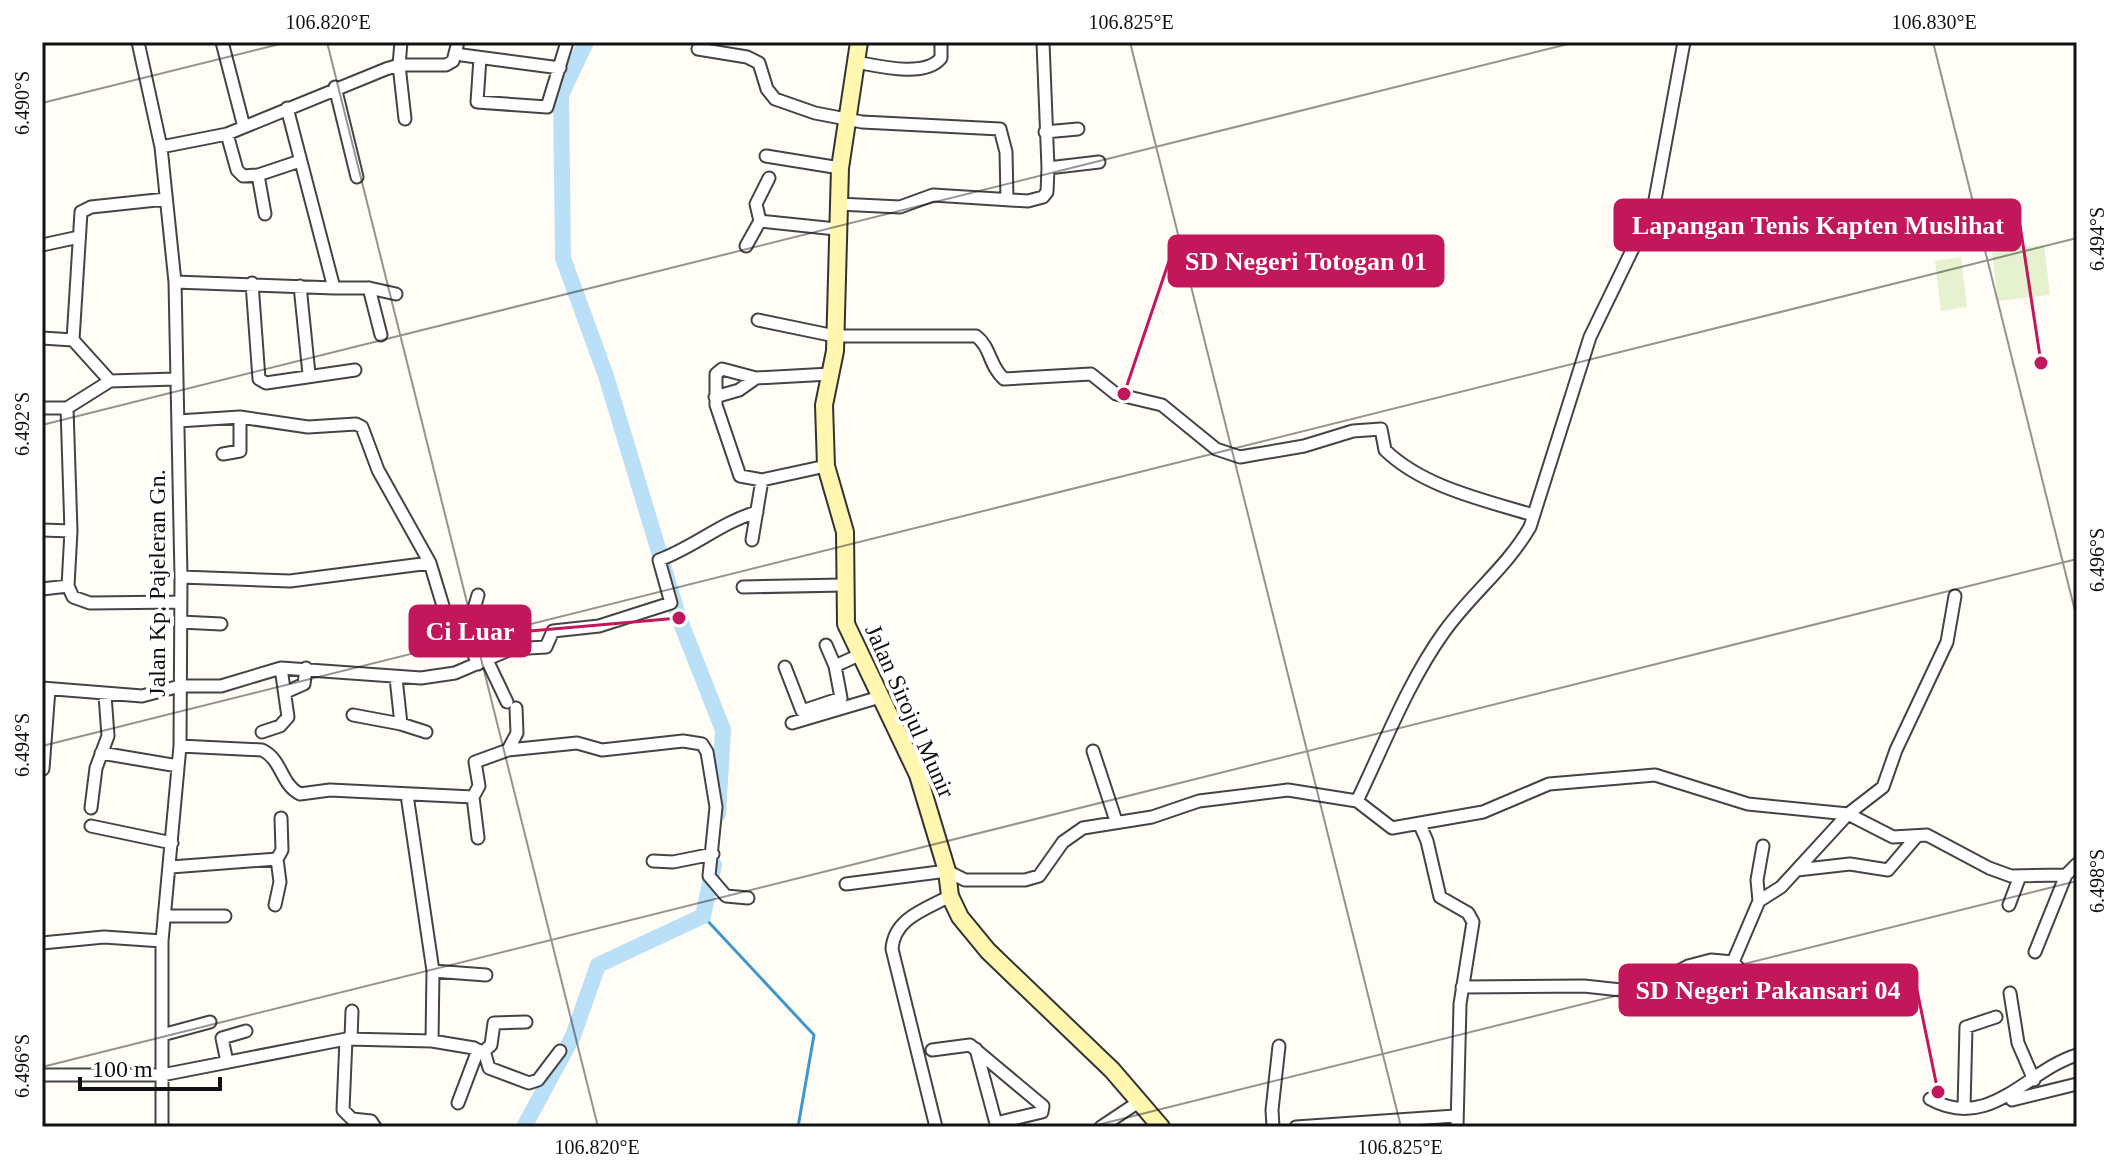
<svg xmlns="http://www.w3.org/2000/svg" width="2119" height="1169" font-family="Georgia,serif">
	<style>
		.pitch { fill: #e6f2cf }
		.lines { fill: none; stroke-linecap: round; stroke-linejoin: round }
		.stream { stroke: #3f96cf; stroke-width: 3 }
		.river { stroke: #b9e0f7; stroke-width: 16 }
		.street-casing { stroke: #444; stroke-width: 15 }
		.secondary-casing { stroke: #333; stroke-width: 20 }
		.street { stroke: #fff; stroke-width: 11 }
		.secondary { stroke: #fff6b0; stroke-width: 16 }
		.ticks { fill: none; stroke: #111; stroke-width: 2; stroke-opacity: 0.45 }
		.labels { text-anchor: middle; stroke-width: 8; stroke-linejoin: round; paint-order: stroke }
		.street-label { font-size: 24px; fill: #111; stroke: #fff }
		.leader { fill: none; stroke: #c2185b; stroke-width: 3 }
		.callout-dot { fill: #c2185b; stroke: #fff; stroke-width: 3 }
		.callout { fill: #c2185b; stroke: #c2185b; stroke-width: 3 }
		.callout-label { font-size: 26px; text-anchor: middle; font-weight: bold; fill: #fff }
		.neatline { fill: none; stroke: #111; stroke-width: 3 }
		.ticks-label { font-size: 20px; text-anchor: middle; fill: #111 }
	</style>
	<rect width="100%" height="100%" fill="#fffdf5"/>
	<!-- pitch -->
	<path class="pitch" d="M2044,245L2050,295L1998,301L1992,252Z
		M1961,257L1967,307L1941,311L1935,261Z"/>
	<g class="lines">
		<!-- stream -->
		<path class="stream" d="M703,916L814,1035L798,1127"/>
		<!-- river -->
		<path class="river" d="M586,42L561,95L563,258L606,376L679,618L723,730L718,814
			M524,1127L573,1036L598,965L703,916L714,865"/>
		<!-- street casing -->
		<g class="street-casing">
			<path id="street" d="M138,42L161,147L175,282L181,577L180,746L162,941V1127
				M222,42L244,127
				M401,42L399,65L405,119
				M698,49L747,57L759,63L767,89L775,99L815,113L862,122L1000,129L1006,152L1007,199
				M462,55L560,68
				M480,58L477,102L547,107L567,42
				M856,62C878,66 925,78 941,58V42
				M335,87L357,177
				M287,108L334,288H369L396,294
				M1045,132L1078,129
				M227,134L237,170L243,176L258,175L300,161
				M161,147L227,134L386,69L399,65H446L453,61L458,42
				M766,156L840,168
				M1048,168L1099,162
				M258,175L265,214
				M769,178L756,204L760,221L836,229
				M838,204L900,207L933,195L1028,201L1043,197L1047,192L1048,168L1043,42
				M42,245L79,237
				M746,246L760,221
				M175,282L334,288
				M252,283L259,379L266,383L355,370
				M300,286L309,374
				M369,288L381,335
				M758,320L835,336H976C991,347 989,366 1004,379L1091,374L1116,394L1162,405L1216,449L1240,457L1304,446L1353,431L1381,429L1385,450C1423,487 1484,500 1533,515
				M42,338L73,340
				M110,381L73,340L81,212L91,207L166,199
				M715,397L739,390L756,378
				M42,408H67L110,381L175,379
				M67,408L71,531L68,586L73,597L90,603L181,602
				M178,421L240,417L308,427L356,424L362,427L378,470L430,563L450,629H468L469,643L478,664
				M223,454L240,451V417
				M826,466L762,480L740,476L716,405V374L722,369L756,378L830,374
				M42,530L71,531
				M752,540L762,480
				M181,577L290,581L430,563
				M743,587L844,585
				M42,589L68,586
				M181,622L221,624
				M468,629L478,595
				M826,645L835,666
				M486,658L507,702
				M785,667L802,711L841,698L835,666L859,655
				M42,688L142,696L180,686H221L281,668L421,678L455,673L511,649L546,647L553,631L599,626L671,603L659,560C694,547 722,522 757,512
				M286,692L304,684L306,668
				M353,715L401,724L396,678
				M792,723L880,697
				M401,724L426,732
				M262,732L280,726L288,717L281,668
				M180,746L262,750C282,759 281,785 300,794L330,790L473,797L479,786L475,762L508,750L517,733L516,708
				M508,750L577,743L602,750L683,741L702,744L707,752L716,807L709,876L726,896L748,898
				M1093,751L1116,821
				M101,753L178,766
				M43,769L49,689
				M407,795L433,971L432,1041
				M473,797L478,838
				M1357,801C1384,745 1408,682 1444,632C1471,594 1507,567 1530,527L1590,337L1654,205L1684,42
				M91,808L96,768L108,736L105,695
				M1420,825L1427,841L1440,897L1468,913L1473,922L1460,1004L1457,1127
				M91,826L172,843
				M653,861L673,862L713,854
				M171,867L277,859L282,850L281,818
				M1797,870L1850,864L1888,870L1917,836
				M846,884L947,871L965,880H1025L1039,876L1063,842L1083,828L1152,817L1199,801L1288,790L1357,801L1392,828L1483,812L1549,784L1655,775L1748,804L1848,814L1893,837L1927,835L1989,868L2011,876L2066,875
				M1759,901L1781,887L1848,814L1883,787L1896,750L1947,642L1955,596
				M275,905L280,882L277,859
				M2009,905L2020,876
				M164,916H225
				M42,943L104,937L162,941
				M2035,952L2066,875L2077,864
				M1733,962L1759,901L1757,880L1763,846
				M433,971L486,975
				M1462,987L1584,986L1630,991L1647,988L1688,966L1711,960L1733,962L1747,977
				M2010,993L2018,1043L2034,1080
				M162,1035L210,1022
				M346,1039L343,1110L352,1119L371,1121L375,1127
				M351,1039L352,1011
				M976,1049L997,1127
				M932,1050L970,1045L1043,1106L1042,1112L996,1123
				M483,1052L491,1045L494,1023L526,1022
				M227,1062L222,1038L246,1031
				M42,1075H162L346,1039L432,1041L474,1048L485,1054L489,1068L529,1083L538,1080L560,1051
				M1930,1099C1990,1132 2027,1070 2077,1055
				M2012,1100L2077,1084
				M458,1103L478,1050
				M1964,1108L1966,1027L1996,1017
				M936,1127L892,949C894,918 926,909 950,896
				M1101,1127L1140,1101
				M1273,1127L1272,1110L1279,1046
				M1296,1127L1455,1116"/>
		</g>
		<!-- secondary casing -->
		<g class="secondary-casing">
			<path id="secondary" d="M859,42L840,168L835,351L824,405L826,466L845,532L846,624L918,775L947,871L950,896L960,917L988,951L1112,1070L1161,1127"/>
		</g>
		<!-- street -->
		<use href="#street" class="street"/>
		<!-- secondary -->
		<use href="#secondary" class="secondary"/>
	</g>
	<!-- ticks -->
	<path class="ticks" d="M327,42L598,1127M1130,42L1401,1127M1933,42L2077,619M42,103L288,42M42,425L1576,42M42,746L2077,238M42,1067L2077,559M1089,1127L2077,881"/>
	<g class="labels">
		<!-- street labels -->
		<g class="street-label">
			<text transform="translate(157 583) rotate(-90)" y="8">Jalan Kp. Pajeleran Gn.</text>
			<text transform="translate(910 711) rotate(66)" y="8">Jalan Sirojul Munir</text>
		</g>
	</g>
	<!-- callouts -->
	<path class="leader" d="M2041 363L2020 225M1124 394L1169 261M679 618L530 631M1938 1092L1917 990"/>
	<g class="callout-dot">
		<circle cx="2041" cy="363" r="8"/>
		<circle cx="1124" cy="394" r="8"/>
		<circle cx="679" cy="618" r="8"/>
		<circle cx="1938" cy="1092" r="8"/>
	</g>
	<g class="callout">
		<rect x="1615" y="200" width="405" height="50" rx="8"/>
		<rect x="1169" y="236" width="274" height="50" rx="8"/>
		<rect x="410" y="606" width="120" height="50" rx="8"/>
		<rect x="1620" y="965" width="297" height="50" rx="8"/>
	</g>
	<g class="callout-label">
		<text x="1818" y="234">Lapangan Tenis Kapten Muslihat</text>
		<text x="1306" y="270">SD Negeri Totogan 01</text>
		<text x="470" y="640">Ci Luar</text>
		<text x="1768" y="999">SD Negeri Pakansari 04</text>
	</g>
	<!-- border -->
	<rect width="2119" height="1169" fill="none" stroke="#ffffff" stroke-width="88"/>
	<!-- scale -->
	<path d="M80 1077v12h140v-12" fill="none" stroke="#111111" stroke-width="4"/>
	<text x="92" y="1077" font-size="24" fill="#111111" stroke="#ffffff" stroke-width="6" paint-order="stroke">100 m</text>
	<rect x="44" y="44" width="2031" height="1081" class="neatline"/>
	<g class="ticks-label">
		<text x="328" y="29">106.820°E</text>
		<text x="1131" y="29">106.825°E</text>
		<text x="1934" y="29">106.830°E</text>
		<text transform="translate(22 103) rotate(-90)" y="7">6.490°S</text>
		<text transform="translate(2097 239) rotate(-90)" y="7">6.494°S</text>
		<text transform="translate(22 424) rotate(-90)" y="7">6.492°S</text>
		<text transform="translate(2097 560) rotate(-90)" y="7">6.496°S</text>
		<text transform="translate(22 745) rotate(-90)" y="7">6.494°S</text>
		<text transform="translate(2097 881) rotate(-90)" y="7">6.498°S</text>
		<text transform="translate(22 1066) rotate(-90)" y="7">6.496°S</text>
		<text x="597" y="1154">106.820°E</text>
		<text x="1400" y="1154">106.825°E</text>
	</g>
</svg>
